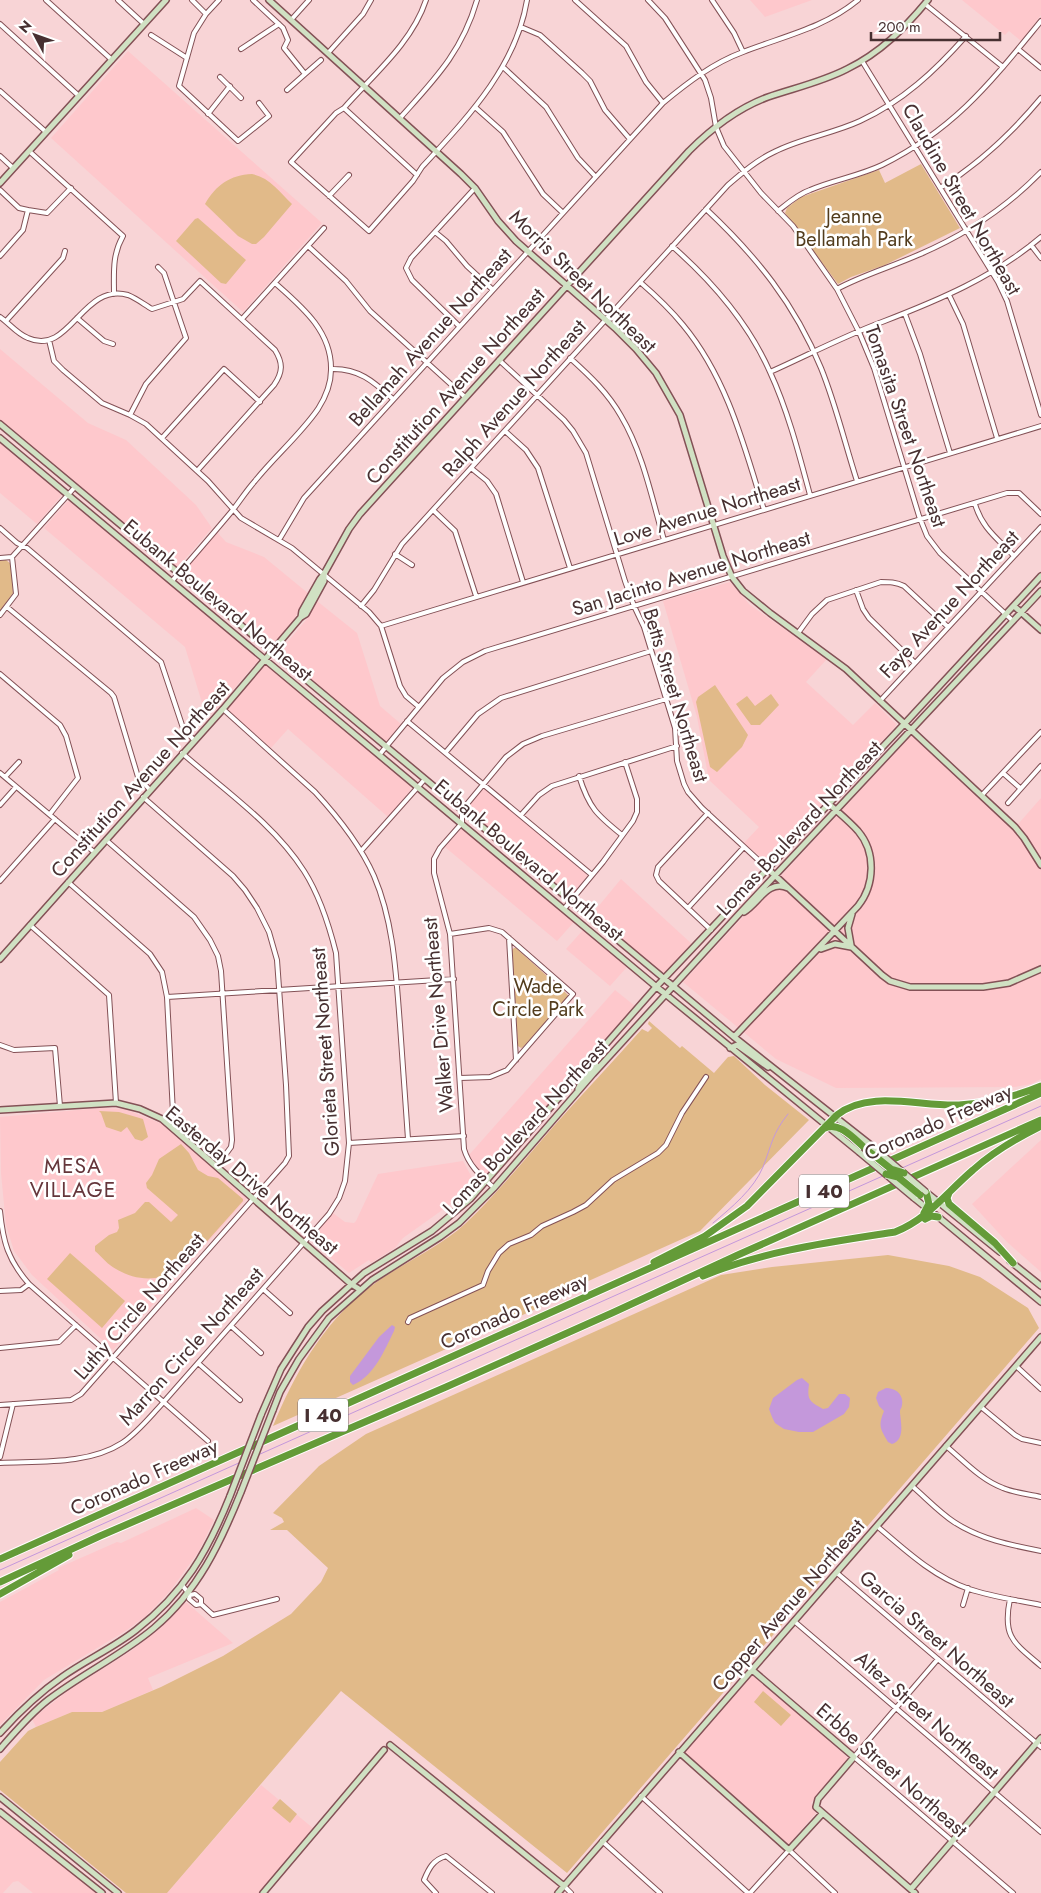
<svg xmlns="http://www.w3.org/2000/svg" width="1041" height="1893" font-family="Jost,sans-serif">
	<style>
		.built { fill: #fec8cc }
		.green { fill: #e1ba89 }
		.water { fill: #c498db }
		.lines { fill: none; stroke-linecap: round; stroke-linejoin: round }
		.stream { stroke: #c498db; stroke-width: 1 }
		.street-casing { stroke: #835156; stroke-width: 6 }
		.secondary-casing { stroke: #835156; stroke-width: 8 }
		.highway-casing { stroke: #fff; stroke-width: 9 }
		.street { stroke: #fff; stroke-width: 4 }
		.secondary { stroke: #d0e1c3; stroke-width: 5 }
		.highway { stroke: #649b38; stroke-width: 7 }
		.secondary-bridge-casing { stroke: #835156; stroke-width: 8; stroke-linecap: butt }
		.highway-bridge-casing { stroke: #fff; stroke-width: 9; stroke-linecap: butt }
		.secondary-bridge { stroke: #d0e1c3; stroke-width: 5 }
		.highway-bridge { stroke: #649b38; stroke-width: 7 }
		.labels { text-anchor: middle; stroke-width: 5; stroke-linejoin: round; paint-order: stroke }
		.shield { fill: #fff; stroke: #7e6e6f; stroke-width: 1 }
		.shield-label { font-size: 19px; font-weight: bold; fill: #473031 }
		.street-label { font-size: 20px; fill: #473031; stroke: #fff }
		.park-label { font-size: 20px; fill: #523c1d; stroke: #fff }
		.neighbourhood-label { font-size: 21px; letter-spacing: 1px; fill: #65363b; stroke: #fff }
	</style>
	<rect width="100%" height="100%" fill="#f8d4d6"/>
	<!-- built -->
	<path class="built" d="M750,0H812L765,17Z
		M962,0H1041V15L1021,41L1009,31L1005,35Z
		M128,51L322,223L243,312L51,138Z
		M0,349L88,423L126,440L196,505L212,528L177,568L0,420Z
		M0,442L62,495L37,524L0,493Z
		M71,501L258,657V661L212,714L203,706L185,647L44,528L67,502Z
		M217,532L226,542L264,557L309,594L288,629L273,645L268,646L181,573Z
		M730,582L750,605L827,659L806,682L853,725L875,703L896,724L895,727L768,863L744,843L759,827L709,780L697,717L663,601Z
		M317,601L357,633L380,706L401,724L385,743L278,653L307,619Z
		M266,664L410,785V791L388,817L288,729L271,748L227,710Z
		M912,734L1013,830L1041,798V1079L1031,1084L1015,1087L836,1088L776,1059L683,982Z
		M485,789L586,874L587,876L572,895L569,894L467,810V808L482,790Z
		M461,829H464L574,922L557,941L445,847Z
		M621,879L693,945L665,973L661,972L592,914Z
		M583,930L627,967L610,986L566,949Z
		M615,990L635,1006L488,1175H485L476,1166L469,1155Z
		M100,1108L125,1109L165,1125L247,1198L113,1350L32,1275L14,1251L6,1225L1,1173L0,1117Z
		M1041,1140V1272L1007,1242L972,1204Z
		M463,1161L475,1183L462,1196L403,1238L395,1248L371,1263L369,1260L349,1273L312,1242L311,1240L333,1213L345,1222L354,1223L356,1221L378,1174Z
		M196,1508L214,1520L199,1551L171,1590L146,1616L127,1630L44,1680L0,1725V1602L59,1570L58,1568L117,1542L121,1543Z
		M184,1603H187L233,1643L148,1678L153,1690L102,1712H72L36,1727L32,1719L69,1690L131,1651L160,1628Z
		M752,1673L848,1758L811,1803L816,1813L788,1845L683,1752Z
		M261,1785L314,1829L259,1893H167Z
		M0,1817L38,1846L97,1893H33L18,1881L13,1882L3,1893H0Z"/>
	<!-- green -->
	<path class="green" d="M921,164L960,228L885,265L851,277L838,284L785,213L787,208L801,197L879,170L885,183Z
		M252,174C269,177 280,192 292,204L264,237L256,244H252L238,236L205,204C216,185 230,175 252,174Z
		M198,218L246,260L226,284L221,283L176,241L195,219Z
		M6,560L11,564L13,593L0,611V561Z
		M715,685L748,735L742,747L717,772L710,767L696,702L698,697Z
		M771,694L779,705L760,725H751L736,704L747,696L755,706Z
		M514,948H516L568,995L567,998L523,1047L521,1048L518,1046L512,950Z
		M649,1021L680,1048L682,1046L714,1073L728,1057L734,1056L765,1085L809,1120L700,1231L564,1292L565,1296L273,1426C294,1375 322,1325 366,1290C397,1265 437,1250 466,1223C498,1193 524,1160 553,1127C582,1094 613,1062 642,1029L648,1032L652,1028L648,1024Z
		M99,1111L119,1112L143,1119L148,1137L142,1141L135,1139L127,1127L121,1132L106,1127L101,1113Z
		M181,1144L189,1153L198,1170L208,1176L218,1178L243,1199V1201L202,1247L198,1246C191,1253 184,1262 176,1269C159,1283 134,1280 116,1269C108,1265 102,1257 95,1251V1246L109,1235L117,1232L119,1228L118,1220L135,1213L145,1202H149L171,1222L178,1215L147,1188L146,1183L152,1175L159,1159Z
		M70,1253L125,1301L102,1328L47,1279Z
		M888,1255L949,1266L980,1277L1028,1308L1039,1328L567,1873L341,1691L167,1893H126L0,1790V1762L28,1731L36,1727L72,1712H102L161,1687L223,1656L291,1614L321,1582L328,1568L287,1530H270L284,1522L282,1518L273,1513L319,1466L366,1434L721,1275L772,1267Z
		M763,1691L791,1715L781,1726L754,1702Z
		M280,1799L297,1814L290,1823L272,1808Z"/>
	<!-- water -->
	<path class="water" d="M392,1325L395,1327L394,1331C384,1351 375,1375 353,1385L350,1382V1376L379,1337Z
		M802,1378L809,1384C807,1401 809,1401 823,1409L828,1408L839,1394H845L850,1398L849,1407L844,1414L813,1432H799L784,1429L775,1423L772,1417L769,1409L773,1398L797,1380Z
		M886,1388C895,1388 904,1394 902,1405C901,1411 900,1407 900,1413C901,1423 905,1440 892,1444L888,1442C880,1428 878,1426 884,1411L879,1406L876,1398L878,1392Z"/>
	<g class="lines">
		<!-- stream -->
		<path class="stream" d="M902,1168L1041,1106
			M713,1223C731,1208 754,1189 763,1167C772,1144 772,1134 788,1114
			M258,1455L885,1175
			M0,1570L241,1462"/>
		<!-- street casing -->
		<g class="street-casing">
			<path id="street" d="M46,0L112,60
				M118,0L144,24
				M192,0L206,14L194,33L179,86L238,141L269,116L259,103
				M253,0L283,28L288,40L284,48L305,74L321,60
				M426,0C412,43 373,75 344,108L336,113L291,162L369,231L413,181L422,167C466,119 516,68 527,0
				M575,0L626,46L646,82L663,103
				M648,0L665,18L705,80L711,98L716,127L724,146L761,193L793,226L837,289L859,332L874,368L919,516L927,536L940,553L1013,621
				M712,0L734,33L743,52
				M925,4L1003,67
				M206,14L219,0
				M291,20L309,0
				M0,24L79,96
				M521,27L540,35L582,73L590,81L605,110L629,138
				M151,35L187,58
				M241,49L279,24
				M1018,49L1041,68
				M328,53L363,14L371,0
				M862,61L998,282L1007,301L1041,415
				M503,67L546,107L578,158L595,176
				M220,77L241,98
				M287,90L305,74
				M0,91L46,132
				M475,107L503,132L543,194L562,212
				M344,108L417,175
				M208,114L230,86
				M400,118C435,79 462,52 477,0
				M29,151L123,236C112,255 114,273 114,294
				M0,156L13,168
				M940,188C979,164 1011,134 1041,98
				M0,190L19,208L28,210
				M329,196L349,175
				M706,209C756,256 795,304 821,368C836,405 845,444 857,481
				M778,211C788,203 798,194 810,190C833,180 859,176 882,165C955,129 991,82 1041,21
				M435,232L446,241L467,266L493,290
				M1031,245L1041,258
				M308,246L346,281L370,311L465,397
				M672,246C713,282 748,322 770,372C788,411 799,454 810,495
				M0,256L23,230L28,210L47,213L71,188
				M640,282C655,295 670,309 683,325C727,378 744,445 764,510
				M837,289C863,275 891,267 918,255C963,236 1007,207 1041,172
				M949,295L963,324L997,438
				M905,314L920,354L950,453
				M0,317C9,323 17,334 28,338C70,357 82,282 128,295C136,298 145,305 152,309L183,299L200,281L275,350C283,363 283,372 274,385L197,471
				M77,318L104,341L113,344
				M242,319L324,228
				M6,321L63,258L65,251
				M459,326L412,280L406,268L411,258L475,188
				M49,340L54,361L63,370L102,403L130,415L146,424L208,481L241,518L292,548L369,612L381,626L400,686L406,696L419,707
				M570,358C590,376 608,393 621,416C643,453 652,499 664,540
				M499,360L564,420L573,431L586,453L625,581L634,606L644,627L675,728L677,761L684,784L688,792L702,808L768,869
				M331,369C359,368 374,382 393,399
				M770,372C808,355 844,336 882,322C939,300 994,277 1041,237
				M130,415L146,384L186,338L164,273L158,267
				M505,431L526,450L538,468L570,568
				M162,438L224,369L260,402
				M471,468L487,481L496,494L523,582
				M975,504C982,528 997,538 1014,556
				M433,510L455,531L476,596
				M0,528L17,543L27,548L161,662L183,728L194,740
				M279,540L304,498L663,103C687,83 713,63 743,52C784,36 824,28 858,0
				M395,554L412,565
				M0,558L12,557
				M172,581C192,558 212,535 232,511C240,501 246,491 255,481C275,456 300,435 318,409C325,398 331,383 331,370C332,331 301,306 275,283
				M856,590L863,609L869,618L915,663
				M361,606L374,590L402,544L728,185C742,173 757,160 774,152C801,138 832,134 860,121C903,101 935,71 966,36
				M7,607L111,693L114,697L138,777L150,790
				M0,615L16,594L12,557L75,487
				M381,626L1041,426
				M798,633L812,614L827,600L881,582C889,582 896,582 904,586L948,627
				M0,674L60,725L66,736L78,778L50,814
				M880,701L1041,527
				M223,709L315,792C338,817 360,844 374,876C394,923 396,974 400,1025C403,1063 405,1101 408,1139
				M407,721L592,875
				M446,752L478,714L501,698L651,651
				M380,754L443,678L463,662L485,651L1007,493H1019L1041,514
				M0,773L94,852
				M1003,773L1020,788
				M579,776C589,808 597,815 622,835
				M5,777L19,762
				M982,795L1041,732
				M1008,803L1041,766
				M0,805L16,787
				M708,813L658,867L656,875L659,881L711,930
				M521,815L539,795L552,786L677,746
				M106,840L194,917L210,940L218,956L221,971L232,1140L231,1147L217,1166
				M361,851L425,779
				M0,881L55,819
				M68,882L150,954L162,972L167,997L173,1113L169,1124
				M688,908L744,847
				M564,909L603,862L633,821L637,812V799L625,762
				M30,925L109,995L116,1103
				M450,934L489,928L502,932L573,994L507,1070L490,1077L460,1078
				M509,938L516,1060
				M167,997L454,979
				M0,1045L14,1050L55,1048L60,1106
				M349,1143L464,1136
				M494,1188C481,1176 469,1166 464,1149L450,934L434,873V859L440,848L462,823V810L506,757L523,744L542,736L666,699
				M0,1211C3,1242 8,1260 29,1284L208,1441
				M263,1289L290,1313
				M0,1291L21,1290L29,1284
				M408,1322L410,1318L483,1285L488,1271L499,1253L509,1244L531,1235L542,1226L573,1212L586,1205L613,1180L658,1153L666,1145L682,1113L706,1077
				M231,1326L261,1353
				M0,1348L59,1342L76,1325
				M198,1363L240,1400
				M1016,1366L1041,1389
				M0,1405L71,1400L81,1394L285,1163L289,1156L286,1085L277,960L269,932L257,908L245,890L233,876L143,797
				M981,1407L1015,1435L1022,1439L1041,1443
				M946,1446C964,1461 981,1480 1003,1488C1015,1493 1028,1494 1041,1497
				M0,1457L13,1404
				M0,1463C39,1461 88,1465 122,1443C137,1433 149,1418 161,1405L329,1214L339,1198L345,1181L349,1143L336,953C329,925 320,896 304,871C274,824 224,790 182,753
				M912,1486C926,1498 939,1512 954,1522C980,1539 1010,1545 1041,1551
				M878,1527C906,1551 934,1577 969,1589C993,1597 1017,1600 1041,1605
				M837,1573L1041,1747
				M182,1585L190,1595L189,1599L196,1605L201,1604
				M190,1595L195,1594L201,1599V1604L213,1615L277,1599
				M1010,1599C1002,1637 1014,1643 1041,1666
				M963,1605L968,1588
				M794,1621L1041,1832
				M938,1659L854,1757L1013,1893
				M641,1796L748,1893
				M602,1841L660,1893
				M564,1886L571,1893
				M436,1893L424,1880C429,1868 433,1860 446,1856L492,1893
				M750,1893L789,1850L835,1893"/>
		</g>
		<!-- secondary casing -->
		<g class="secondary-casing">
			<path id="secondary" d="M269,0L461,174L475,188L498,221L516,241L615,328L636,349L656,373L680,415L723,556L732,577L743,591L770,613L846,669L1015,827L1024,838L1041,865
				M0,183L166,0
				M0,424L734,1037L872,1146
				M0,438L653,984L859,1152
				M1014,606L1041,630
				M301,617L302,611L320,579L324,574L349,529L360,514L689,151C711,129 738,108 768,97C794,88 822,82 847,69C880,53 905,28 928,0
				M768,869L882,975L890,981L910,987H983L1009,983L1041,969
				M744,912C759,903 768,879 788,888
				M851,945L848,928L852,914
				M821,949L835,944L851,947
				M0,959L223,709L301,617L306,614L324,581V574
				M734,1037L858,906C875,885 876,852 858,831C849,821 839,813 829,804
				M730,1048L737,1045L768,1067
				M578,1089L581,1083L596,1065L593,1059
				M0,1110L116,1103L140,1109L162,1119L351,1284L359,1289
				M926,1192L1000,1252
				M914,1198L929,1210
				M936,1215L1041,1302
				M1010,1261L1041,1286
				M273,1410L280,1392L299,1359L329,1318L372,1280L440,1237L459,1223L494,1188L593,1074L739,914L1041,591
				M261,1415L281,1369L308,1327L322,1311L364,1273L432,1231L470,1199L656,987L908,720L1041,576
				M751,1669L854,1757L818,1799L816,1807L915,1893
				M0,1733C19,1712 39,1693 62,1677C86,1660 113,1648 136,1630C184,1593 208,1551 230,1496
				M390,1745L564,1886
				M0,1749C15,1732 30,1714 48,1700C82,1674 122,1655 154,1628C198,1591 220,1544 241,1492
				M679,1752L789,1850L822,1814
				M0,1797L118,1893
				M0,1812L102,1893
				M911,1889L1041,1738
				M263,1893L384,1750
				M558,1893L1041,1337"/>
		</g>
		<!-- highway casing -->
		<g class="highway-casing">
			<path id="highway" d="M825,1128C840,1121 855,1140 866,1149
				M949,1193L947,1198L949,1204L995,1243L1013,1263
				M924,1213L929,1204L926,1192
				M925,1219L931,1216L938,1217
				M654,1262L705,1236L747,1206L837,1115C869,1089 921,1107 959,1105C987,1103 1015,1097 1041,1086
				M703,1276C763,1251 831,1242 895,1232C928,1219 946,1193 973,1170C993,1152 1017,1138 1041,1126
				M0,1559L1041,1093
				M0,1582L100,1536L446,1387L612,1313L740,1254L1041,1120
				M0,1594L69,1555"/>
		</g>
		<!-- street -->
		<use href="#street" class="street"/>
		<!-- secondary -->
		<use href="#secondary" class="secondary"/>
		<!-- highway -->
		<use href="#highway" class="highway"/>
		<!-- secondary-bridge casing -->
		<g class="secondary-bridge-casing">
			<path id="secondary-bridge" d="M872,1146L926,1192
				M859,1152L914,1198
				M241,1492L273,1410
				M230,1496L261,1415"/>
		</g>
		<!-- highway-bridge casing -->
		<g class="highway-bridge-casing">
			<path id="highway-bridge" d="M866,1149L891,1169L904,1173
				M886,1174L898,1177L920,1195"/>
		</g>
		<!-- secondary-bridge -->
		<use href="#secondary-bridge" class="secondary-bridge"/>
		<!-- highway-bridge -->
		<use href="#highway-bridge" class="highway-bridge"/>
	</g>
	<g class="labels">
		<!-- shield labels -->
		<g class="shield">
			<rect x="799" y="1174.5" width="50" height="33" rx="4"/>
			<rect x="298" y="1398.5" width="50" height="33" rx="4"/>
		</g>
		<g class="shield-label">
			<text x="824" y="1198">I 40</text>
			<text x="323" y="1422">I 40</text>
		</g>
		<!-- street labels -->
		<g class="street-label">
			<text transform="translate(962 199) rotate(60)" y="7">Claudine Street Northeast</text>
			<text transform="translate(583 281) rotate(44)" y="7">Morris Street Northeast</text>
			<text transform="translate(430 337) rotate(-48)" y="7">Bellamah Avenue Northeast</text>
			<text transform="translate(455 386) rotate(-48)" y="7">Constitution Avenue Northeast</text>
			<text transform="translate(514 398) rotate(-48)" y="7">Ralph Avenue Northeast</text>
			<text transform="translate(906 426) rotate(71)" y="7">Tomasita Street Northeast</text>
			<text transform="translate(707 511) rotate(-17)" y="7">Love Avenue Northeast</text>
			<text transform="translate(691 573) rotate(-17)" y="7">San Jacinto Avenue Northeast</text>
			<text transform="translate(218 600) rotate(40)" y="7">Eubank Boulevard Northeast</text>
			<text transform="translate(949 604) rotate(-47)" y="7">Faye Avenue Northeast</text>
			<text transform="translate(676 695) rotate(73)" y="7">Betts Street Northeast</text>
			<text transform="translate(140 779) rotate(-48)" y="7">Constitution Avenue Northeast</text>
			<text transform="translate(799 828) rotate(-47)" y="7">Lomas Boulevard Northeast</text>
			<text transform="translate(529 860) rotate(40)" y="7">Eubank Boulevard Northeast</text>
			<text transform="translate(438 1015) rotate(-95)" y="7">Walker Drive Northeast</text>
			<text transform="translate(325 1052) rotate(-94)" y="7">Glorieta Street Northeast</text>
			<text transform="translate(938 1122) rotate(-24)" y="7">Coronado Freeway</text>
			<text transform="translate(525 1127) rotate(-47)" y="7">Lomas Boulevard Northeast</text>
			<text transform="translate(252 1180) rotate(40)" y="7">Easterday Drive Northeast</text>
			<text transform="translate(139 1306) rotate(-49)" y="7">Luthy Circle Northeast</text>
			<text transform="translate(514 1311) rotate(-24)" y="7">Coronado Freeway</text>
			<text transform="translate(191 1346) rotate(-48)" y="7">Marron Circle Northeast</text>
			<text transform="translate(144 1477) rotate(-24)" y="7">Coronado Freeway</text>
			<text transform="translate(788 1605) rotate(-49)" y="7">Copper Avenue Northeast</text>
			<text transform="translate(937 1639) rotate(41)" y="7">Garcia Street Northeast</text>
			<text transform="translate(927 1715) rotate(41)" y="7">Altez Street Northeast</text>
			<text transform="translate(892 1770) rotate(41)" y="7">Erbbe Street Northeast</text>
		</g>
		<!-- park labels -->
		<g class="park-label">
			<text x="854" y="223">Jeanne<tspan x="854" dy="23">Bellamah Park</tspan></text>
			<text x="538" y="993">Wade<tspan x="538" dy="23">Circle Park</tspan></text>
		</g>
		<!-- neighbourhood labels -->
		<g class="neighbourhood-label">
			<text x="73" y="1173">MESA<tspan x="73" dy="24">VILLAGE</tspan></text>
		</g>
	</g>
	<!-- north arrow -->
	<g transform="translate(35 35) rotate(311)" stroke="#ffffff" stroke-width="4" paint-order="stroke">
	<path d="M0-4L9 19L0 12L-9 19Z" fill="#473031"/>
	<text y="-8" font-size="14" font-weight="bold" text-anchor="middle" fill="#473031">N</text>
	</g>
	<!-- scale -->
	<path d="M871 32v8h129v-8" fill="none" stroke="#473031" stroke-width="2.5"/>
	<text x="878" y="32" font-size="15" fill="#473031" stroke="#ffffff" stroke-width="4" paint-order="stroke">200 m</text>
</svg>
